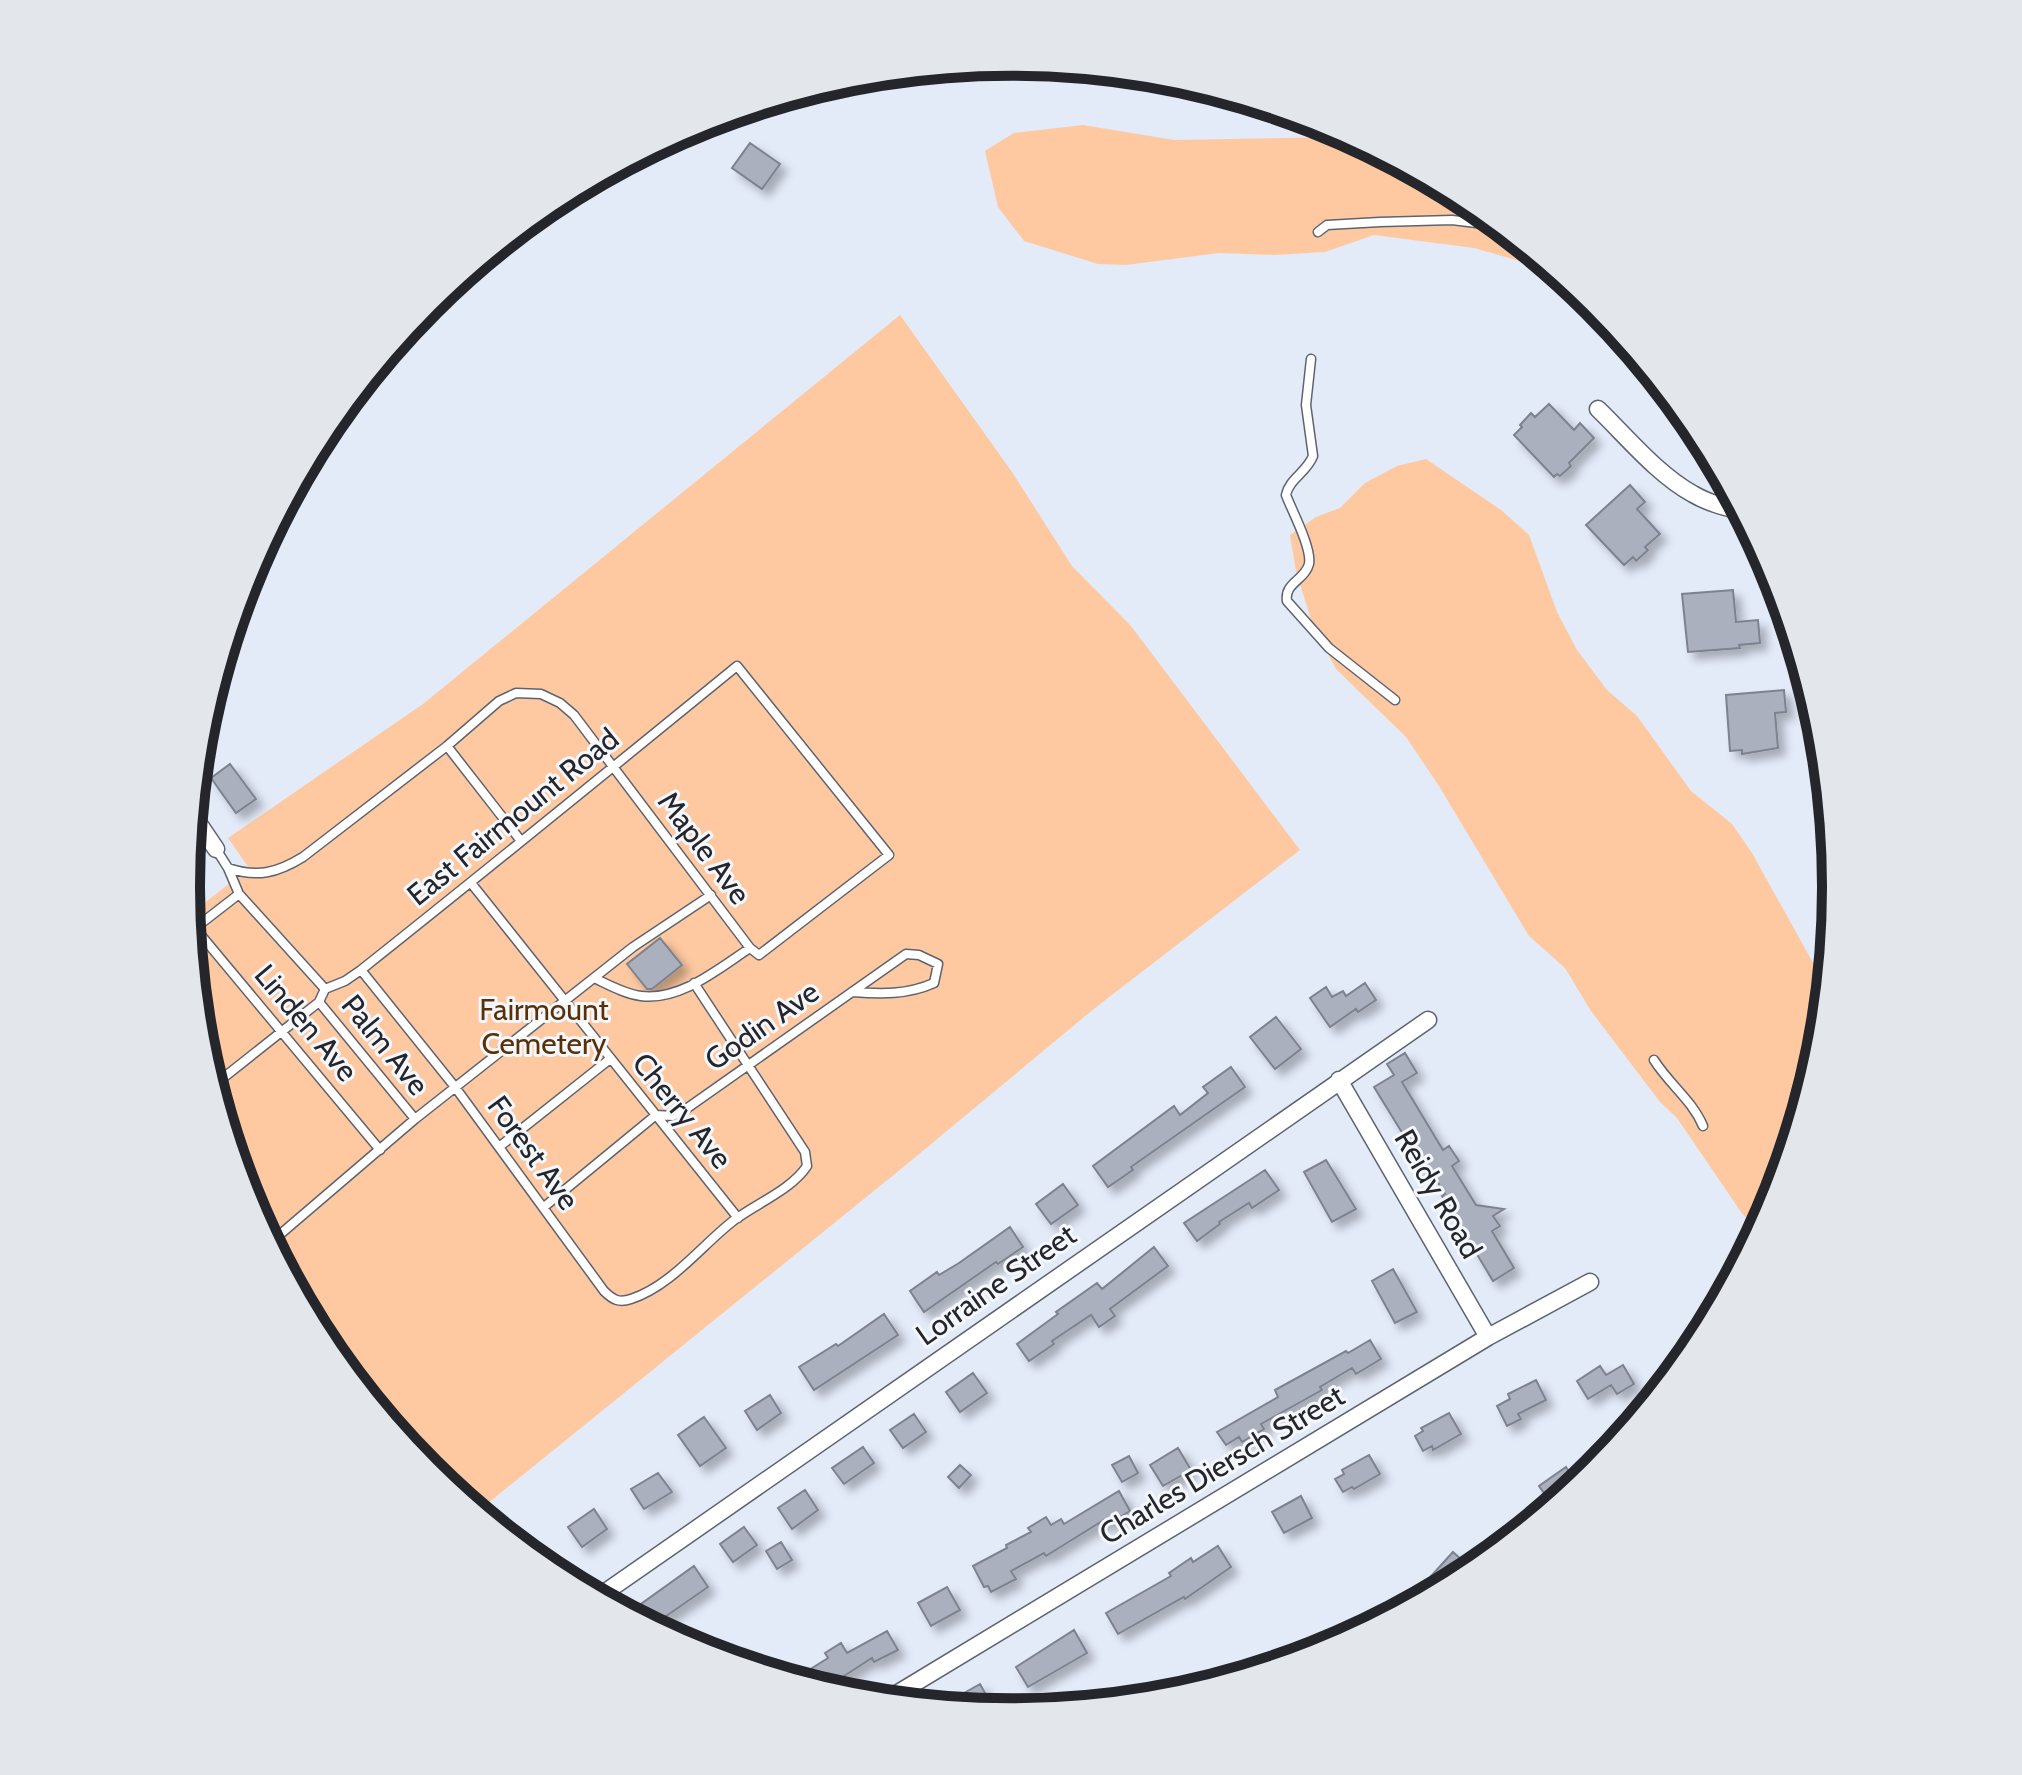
<svg xmlns="http://www.w3.org/2000/svg" width="2022" height="1775" font-family="Cabin,sans-serif">
	<style>
		.green { fill: #fec9a1 }
		.building { fill: #aab0be; stroke: #7d828f; stroke-width: 2; filter: url(#shadow) }
		.lines { fill: none; stroke-linecap: round; stroke-linejoin: round }
		.service-casing { stroke: #5e636f; stroke-width: 11 }
		.minor-casing { stroke: #5e636f; stroke-width: 19 }
		.service { stroke: #fff; stroke-width: 8 }
		.minor { stroke: #fff; stroke-width: 16 }
		.labels { text-anchor: middle; stroke-width: 6; stroke-linejoin: round; paint-order: stroke }
		.street-label { font-size: 30px; fill: #24262b; stroke: #f4f7fc }
		.park-label { font-size: 30px; fill: #5a3007; stroke: #f4f7fc }
		.rim { fill: none; stroke: #24262b; stroke-width: 10 }
	</style>
	<defs>
		<filter id="shadow"><feDropShadow dx="7" dy="7" stdDeviation="4" flood-color="#0004"/></filter>
	</defs>
	<rect width="100%" height="100%" fill="#e3eaf8"/>
	<!-- green -->
	<path class="green" d="M1083,125L1174,140L1351,137L1470,201L1548,265H1534L1474,248L1374,235L1325,252L1274,255L1219,253L1126,265L1098,264L1024,241L998,207L985,151L1014,133Z
		M900,315L1012,472L1072,566L1131,626L1300,850L1095,1008L901,1169L477,1512L427,1471L324,1346L248,1203L201,1048L188,916L249,868L228,838L423,704Z
		M1426,459L1501,510L1529,535L1557,612L1577,650L1607,690L1637,716L1691,791L1732,824L1752,853L1827,988L1821,1049L1773,1204L1758,1232L1741,1212L1677,1118L1660,1102L1591,1011L1565,968L1529,936L1439,786L1406,737L1336,669L1313,626L1296,571L1290,535L1316,517L1340,508L1365,483L1397,466Z"/>
	<!-- building -->
	<path class="building" d="M750,143L780,164L762,189L732,168Z
		M1549,404L1574,430L1580,423L1594,438L1569,463L1571,466L1560,476L1557,474L1554,477L1514,435L1522,427L1520,425L1531,413L1535,417Z
		M1630,485L1645,502L1637,509L1660,534L1645,547L1648,550L1636,561L1633,557L1624,565L1586,525Z
		M1733,590L1736,622L1758,620L1760,643L1739,645L1740,648L1688,652L1682,594Z
		M1784,690L1786,712L1775,713L1778,748L1742,754V750L1730,751L1726,695Z
		M230,764L256,799L236,813L211,778Z
		M660,938L682,965L652,989H647L627,964Z
		M1365,983L1376,1000L1358,1012L1356,1009L1330,1027L1310,998L1326,987L1332,997L1343,991L1346,996Z
		M1276,1017L1301,1049L1275,1069L1250,1037Z
		M1405,1053L1417,1073L1402,1082L1443,1150L1449,1146L1459,1161L1452,1166L1476,1205L1504,1209L1493,1216L1500,1226L1492,1231L1514,1268L1493,1281L1442,1196L1445,1194L1429,1168L1422,1172L1402,1141L1406,1139L1374,1087L1394,1075L1387,1064Z
		M1231,1067L1245,1087L1131,1167L1133,1170L1108,1187L1093,1166L1174,1106L1180,1115L1208,1093L1203,1087Z
		M1326,1160L1356,1209L1332,1222L1304,1172Z
		M1265,1170L1279,1190L1252,1208L1249,1203L1219,1222L1220,1224L1197,1241L1184,1223Z
		M1063,1184L1078,1205L1051,1224L1036,1204Z
		M1010,1227L1023,1247L998,1264L996,1262L924,1312L910,1291L937,1272L939,1275L959,1263Z
		M1154,1247L1168,1266L1110,1309L1115,1316L1099,1327L1091,1315L1052,1341L1054,1344L1029,1361L1017,1344L1058,1314L1056,1312L1097,1283L1102,1289Z
		M1393,1269L1417,1312L1395,1323L1372,1281Z
		M884,1314L898,1335L814,1390L799,1367L836,1344L838,1346Z
		M1370,1340L1381,1359L1356,1374L1352,1368L1320,1387L1322,1390L1261,1424L1264,1429L1242,1442L1239,1437L1226,1445L1217,1432L1278,1397L1275,1390L1346,1351L1348,1353Z
		M1623,1365L1634,1384L1617,1394L1611,1385L1588,1399L1577,1381L1600,1366L1606,1375Z
		M973,1373L987,1393L960,1412L946,1392Z
		M1536,1380L1546,1400L1518,1414L1521,1419L1507,1426L1497,1406L1510,1399L1508,1394Z
		M770,1395L781,1413L757,1430L745,1411Z
		M1449,1413L1461,1434L1433,1450L1432,1446L1423,1451L1415,1436L1423,1431L1421,1428Z
		M914,1414L926,1432L903,1448L890,1430Z
		M704,1417L726,1448L700,1466L678,1435Z
		M863,1447L874,1463L844,1484L832,1468Z
		M1178,1448L1191,1470L1163,1486L1150,1465Z
		M1369,1455L1380,1474L1354,1489L1352,1487L1343,1492L1335,1479L1344,1474L1342,1470Z
		M1129,1456L1138,1473L1122,1482L1112,1465Z
		M960,1465L971,1475L959,1488L948,1477Z
		M1566,1467L1578,1485L1553,1506L1539,1486Z
		M658,1473L672,1492L644,1509L631,1489Z
		M805,1490L818,1510L792,1529L778,1508Z
		M1119,1491L1130,1511L1107,1525L1104,1520L1046,1556L1044,1553L1011,1571L1016,1579L991,1592L988,1586L984,1587L973,1566L1007,1548L1006,1545L1031,1532L1028,1528L1046,1517L1051,1525L1061,1519L1064,1524Z
		M1301,1496L1312,1518L1284,1533L1272,1512Z
		M594,1509L607,1529L582,1547L568,1527Z
		M744,1527L757,1545L733,1562L720,1544Z
		M781,1542L792,1560L777,1569L766,1551Z
		M1218,1546L1231,1567L1185,1599L1184,1597L1118,1634L1106,1613L1171,1576L1169,1573L1191,1558L1193,1562Z
		M1453,1552L1474,1571L1404,1609L1403,1607Z
		M694,1566L708,1587L662,1619L651,1627L627,1614Z
		M947,1587L960,1610L931,1626L918,1603Z
		M1074,1630L1087,1653L1028,1687L1016,1667Z
		M887,1631L898,1650L874,1662L872,1658L824,1689L807,1684L801,1675L828,1658L825,1653L841,1643L847,1653Z
		M980,1684L995,1711L941,1706Z"/>
	<g class="lines">
		<!-- service casing -->
		<g class="service-casing">
			<path id="service" d="M1318,232L1327,225L1380,222L1452,220L1500,226
				M1311,359L1306,405L1313,456C1307,472 1289,479 1286,495C1292,511 1312,548 1309,564C1305,580 1284,583 1287,601L1329,648L1395,700
				M447,746L521,841
				M216,849L228,868L239,894L325,989
				M471,883L738,1218
				M195,928L380,1150
				M190,932L239,894
				M361,970L455,1087L604,1291C613,1300 619,1303 631,1299C671,1286 701,1246 733,1221C757,1203 791,1190 807,1166L805,1152L694,983
				M594,978C609,985 625,994 641,996C681,1001 719,968 750,948
				M319,1002L415,1119
				M1654,1060C1669,1084 1692,1100 1703,1126
				M213,1086L319,1002L325,989L345,981L361,970C487,870 612,768 737,666L889,855L759,955L750,948L574,715L560,703L541,694L516,693L499,701L447,746L303,857C277,873 257,878 228,868
				M656,1115L673,1116L686,1109L906,954L919,955L938,964L934,983C907,995 881,994 852,992
				M499,1147L610,1059
				M544,1207L656,1115
				M270,1243L415,1119L633,947L711,895"/>
		</g>
		<!-- minor casing -->
		<g class="minor-casing">
			<path id="minor" d="M1598,409C1627,437 1657,474 1693,494C1708,503 1725,507 1741,511
				M193,815L216,849
				M1339,1080L1488,1337
				M597,1598L1428,1020
				M885,1701L1488,1337L1590,1282"/>
		</g>
		<!-- service -->
		<use href="#service" class="service"/>
		<!-- minor -->
		<use href="#minor" class="minor"/>
	</g>
	<g class="labels">
		<!-- street labels -->
		<g class="street-label">
			<text transform="translate(513 817) rotate(-39)" y="10">East Fairmount Road</text>
			<text transform="translate(704 848) rotate(53)" y="10">Maple Ave</text>
			<text transform="translate(306 1023) rotate(50)" y="10">Linden Ave</text>
			<text transform="translate(762 1026) rotate(-35)" y="10">Godin Ave</text>
			<text transform="translate(385 1045) rotate(51)" y="10">Palm Ave</text>
			<text transform="translate(682 1111) rotate(51)" y="10">Cherry Ave</text>
			<text transform="translate(533 1153) rotate(54)" y="10">Forest Ave</text>
			<text transform="translate(1438 1194) rotate(60)" y="10">Reidy Road</text>
			<text transform="translate(996 1285) rotate(-35)" y="10">Lorraine Street</text>
			<text transform="translate(1222 1465) rotate(-31)" y="10">Charles Diersch Street</text>
		</g>
		<!-- park labels -->
		<g class="park-label">
			<text x="544" y="1020">Fairmount<tspan x="544" dy="34">Cemetery</tspan></text>
		</g>
	</g>
	<!-- crop -->
	<path d="M0 0H2022V1775H0ZM200 887a811 811 0 1 1 1622 0a811 811 0 1 1-1622 0Z" fill="#e3e6eb" fill-rule="evenodd"/>
	<path class="rim" d="M200 887a811 811 0 1 1 1622 0a811 811 0 1 1-1622 0Z"/>
</svg>
